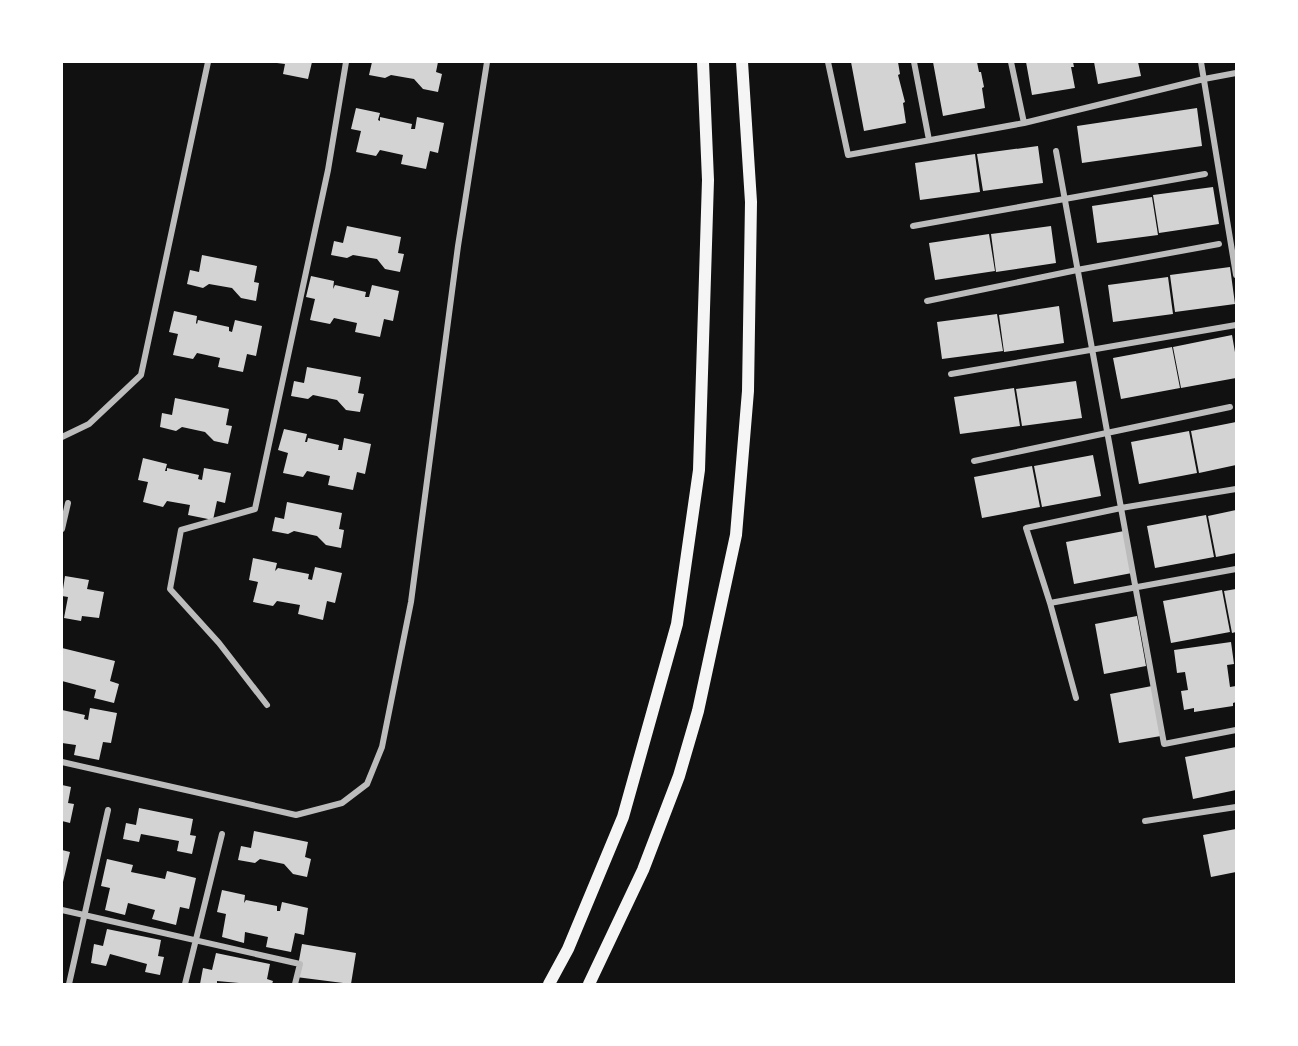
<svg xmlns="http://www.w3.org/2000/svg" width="1298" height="1046" font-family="'Public Sans',sans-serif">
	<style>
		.building { fill: #d3d3d3 }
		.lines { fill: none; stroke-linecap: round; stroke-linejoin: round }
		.minor { stroke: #bcbcbc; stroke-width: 6 }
		.secondary { stroke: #f5f5f5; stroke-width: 12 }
	</style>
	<rect width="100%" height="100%" fill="#111"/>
	<!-- building -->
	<path class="building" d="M372,62H438L436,72L442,74L438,92L423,89L414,79L391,75L385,78L369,75Z
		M851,62H898L900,74L898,75L905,102L903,103L906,123L864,131Z
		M933,62H977L979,72H981L984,87L982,88L985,108L943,116Z
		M1026,62H1073L1074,67H1071L1075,88L1032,95Z
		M1094,62H1138L1141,76L1098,84Z
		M277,63L312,62L308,79L283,74L285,64Z
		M356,108L380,113L378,120L380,121V117L412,124L411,129H415L417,117L444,123L438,153L430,151L426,169L401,164L403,155L380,150L376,156L356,152L361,131L351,129Z
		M1197,108L1202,146L1082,163L1077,126Z
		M1038,146L1043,183L983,191L977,154Z
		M975,154L980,192L920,200L915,163Z
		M1213,187L1219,224L1159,233L1153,195Z
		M1152,197L1158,235L1097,243L1092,206Z
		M347,226L401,237L398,253L404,254L400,272L385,269L377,259L353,255L347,258L331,255L334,241L343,243Z
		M1051,226L1056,263L996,272L991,234Z
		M989,234L995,271L935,280L929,243Z
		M202,255L257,266L254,282L259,283L256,301L241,298L232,288L209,284L203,288L187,284L190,270L199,272Z
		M1230,267L1235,304L1175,312L1170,275Z
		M311,276L334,281L333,289L335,285L366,292L365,297H369L372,285L399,291L393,321L384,319L380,337L355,332L357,323L334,318L330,324L310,320L315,299L306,297Z
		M1168,277L1173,314L1113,322L1108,285Z
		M1059,306L1064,343L1004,352L999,315Z
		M174,311L197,316L196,323L197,324L198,320L229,327V331L232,332L235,320L262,326L256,356L247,354L243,372L218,367L220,358L197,353L193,359L173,355L178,334L169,332Z
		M997,314L1003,351L942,359L937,322Z
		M1232,335L1236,358V378L1181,388L1173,347Z
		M1172,347L1180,388L1121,399L1113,358Z
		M307,367L361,377L358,393L364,394L360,412L346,410L337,400L313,395L308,399L291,396L294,381L304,383Z
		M1076,381L1082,418L1022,426L1016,389Z
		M1014,388L1020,426L960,434L954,397Z
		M175,398L229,409L226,425L232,426L228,444L214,441L205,432L182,427L176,431L160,427L162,413L172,415Z
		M1236,422V465L1199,473L1191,431Z
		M284,429L307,434L305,442H307L308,438L339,445L338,450H342L344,438L371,444L365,474L357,472L353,490L328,485L330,476L307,471L303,477L283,473L288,453L278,450Z
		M1189,431L1197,473L1139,484L1131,442Z
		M1093,455L1101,496L1042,507L1034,466Z
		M143,458L167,464L165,471H167V468L199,475L198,479L202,480L204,468L231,473L225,503L217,501L213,520L188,515L190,505L167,501L163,507L143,502L148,482L138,480Z
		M1032,466L1040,507L982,518L974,477Z
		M287,502L342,513L339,529L344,530L341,548L326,545L317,536L294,531L288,534L272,531L275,517L284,519Z
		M1236,510V553L1216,557L1208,516Z
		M1206,515L1214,557L1155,568L1147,526Z
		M1124,531L1132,573L1074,584L1066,542Z
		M253,558L277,563L275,571L278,568L309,574L308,579L312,580L315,567L342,573L335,603L327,601L323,620L298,614L300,605L277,601L273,606L253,602L258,582L249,580Z
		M65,576L89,580L87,589L104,592L99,618L82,616L81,621L64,618L68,597L62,596Z
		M1236,589V632L1232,633L1224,591Z
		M1222,590L1230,632L1171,643L1163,601Z
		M1137,616L1146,666L1104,674L1095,624Z
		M1231,642L1234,664L1227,665L1230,687L1236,686V702L1233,703V706L1194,712V708L1184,710L1181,691L1188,690L1185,672L1177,673L1174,650Z
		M62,648L115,661L110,681L119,684L114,703L94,698L96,690L62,681Z
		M1152,686L1161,736L1119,743L1110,694Z
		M90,708L117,713L111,743L103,742L99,760L74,755L76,745L62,743V710L85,715L84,719L88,720Z
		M1236,747V790L1193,799L1185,757Z
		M62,785L71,787L68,803L74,804L70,823L62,821Z
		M139,808L193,819L190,835L196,836L192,854L177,851L179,841L141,834L139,842L123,839L126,823L136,825Z
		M1236,829V872L1211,877L1203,835Z
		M254,831L308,842L305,857L311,859L307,877L293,874L284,864L260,859L255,863L238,860L241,846L251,848Z
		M62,850L70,852L63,882L62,881Z
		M107,859L133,865L131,872L165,879L167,871L196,878L189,909L180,907L176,925L152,919L155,910L128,903L125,915L105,910L110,888L101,886Z
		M222,890L245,895L244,903L246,900L277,906V911H280L282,902L308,908L304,935L295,933L291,952L266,947L268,937L245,932L244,943L222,937L226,914L217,912Z
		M107,929L161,940L158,956L164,957L160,975L145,972L147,964L110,954L106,966L91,963L94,944L103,946Z
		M302,944L356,953L351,984L296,977Z
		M216,953L270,964L267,979L273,981L272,984H250L217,981V984H200L203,968L212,970Z"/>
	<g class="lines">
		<!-- minor -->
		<path class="minor" d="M828,62L848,155L1024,123L1204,79L1236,73
			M914,62L929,140
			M1011,62L1024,123
			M1201,62L1236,275
			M1056,151L1164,744L1236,730
			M913,226L1205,174
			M927,301L1077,270L1219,244
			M951,374L1236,325
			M62,437L89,424L141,375L208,62
			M974,461L1230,407
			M62,529L68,503
			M1050,603L1236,569
			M1076,698L1050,603L1026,528L1121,508L1236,489
			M267,705L219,643L170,589L181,530L255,509L328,170L346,62
			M62,762L296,815L342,803L367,784L382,747L411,602L458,246L487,62
			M1145,821L1236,807
			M62,910L300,964L295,984
			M69,984L108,810
			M185,984L222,834"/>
		<!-- secondary -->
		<path class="secondary" d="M549,984L568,949L623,817L677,624L699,470L708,180L703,62
			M589,984L643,870L679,776L698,711L736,535L748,391L751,202L742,62"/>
	</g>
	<!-- border -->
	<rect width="1298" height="1046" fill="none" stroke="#ffffff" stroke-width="126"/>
</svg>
